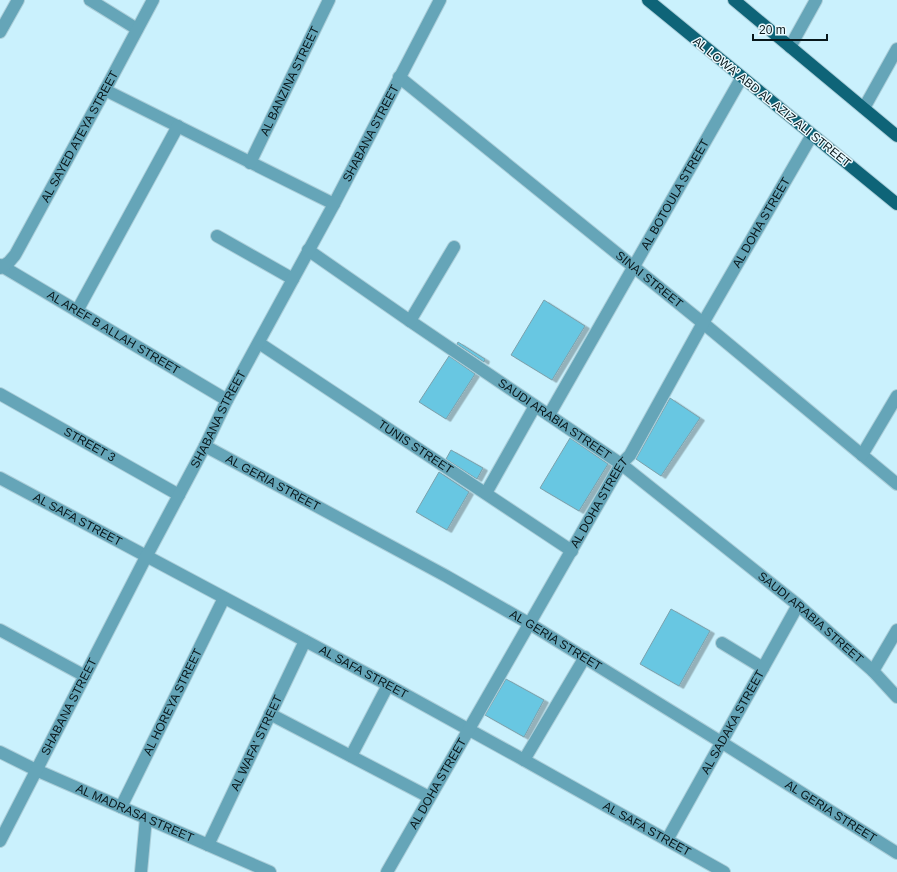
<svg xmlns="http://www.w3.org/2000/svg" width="897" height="872" font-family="Arial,sans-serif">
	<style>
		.building { fill: #68c7e2; stroke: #7ba1ac; filter: url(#shadow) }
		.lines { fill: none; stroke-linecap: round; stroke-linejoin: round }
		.street-casing { stroke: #abced9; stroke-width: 14 }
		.primary-casing { stroke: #abced9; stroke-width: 14 }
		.street { stroke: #65a5b8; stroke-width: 12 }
		.primary { stroke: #0e6478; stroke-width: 12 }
		.labels { text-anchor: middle; stroke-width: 3; stroke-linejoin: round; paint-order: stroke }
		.street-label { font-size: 12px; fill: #08171b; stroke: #eafaff }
	</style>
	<defs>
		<filter id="shadow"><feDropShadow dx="4.5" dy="2.5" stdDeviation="0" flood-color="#0004"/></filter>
	</defs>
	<rect width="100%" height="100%" fill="#caf1fd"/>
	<!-- building -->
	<path class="building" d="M544,300L585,326L552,380L511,355Z
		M458,342L485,359L484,362L457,344Z
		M449,356L475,374L446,419L419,402Z
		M670,398L700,418L661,476L636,459Z
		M570,438L608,464L579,511L540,488Z
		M451,450L483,468L477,479L446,459Z
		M439,472L469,492L447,530L416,512Z
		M671,609L710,631L679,686L640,664Z
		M506,679L544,700L524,737L485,715Z"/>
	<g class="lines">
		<!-- street casing -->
		<g class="street-casing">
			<g id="street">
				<path d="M90,0L137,29"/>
				<path d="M0,32L18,0"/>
				<path d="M790,47L816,0"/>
				<path id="s1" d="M399,77L703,323L897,484"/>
				<path d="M105,90C182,128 257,166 334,204"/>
				<path d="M864,108L897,49"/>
				<path id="s2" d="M250,163L329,0"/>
				<path d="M217,236L293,279"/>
				<path id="s3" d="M308,250L410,321L621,464L798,605L873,671L897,697"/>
				<path id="s4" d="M0,265L227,400"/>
				<path id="s5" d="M0,268L9,262L15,255L105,90L153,0"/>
				<path d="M77,311L178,126"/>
				<path d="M410,321L454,247"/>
				<path id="s6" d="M259,343L572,551"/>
				<path id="s7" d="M0,394L179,495"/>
				<path id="s8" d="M549,415L742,77"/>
				<path id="s9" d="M205,446L446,576L530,624L721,742L897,853"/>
				<path d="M862,455L897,396"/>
				<path id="s10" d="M0,478L388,685L524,760L724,872"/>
				<path d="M486,493L535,406"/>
				<path d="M0,630L85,676"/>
				<path d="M722,643L763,668"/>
				<path d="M873,671L897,630"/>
				<path d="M270,714L429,797"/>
				<path id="s11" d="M0,752L36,770L270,872"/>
				<path d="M351,756L388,685"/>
				<path d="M524,760L585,657"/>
				<path id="s12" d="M121,807L224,598"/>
				<path id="s13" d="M667,840L798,605"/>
				<path id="s14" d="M0,841L146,557L205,446L227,400L334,204L440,0"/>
				<path id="s15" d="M208,845L305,641"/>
				<path d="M141,872L146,818"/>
				<path id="s16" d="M387,872L621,464L630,455L703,323L812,135"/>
			</g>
		</g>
		<!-- primary casing -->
		<g class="primary-casing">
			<path id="primary" d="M648,0L897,204
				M734,0L897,136"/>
		</g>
		<!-- street -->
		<use href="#street" class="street"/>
		<!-- primary -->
		<use href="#primary" class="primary"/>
	</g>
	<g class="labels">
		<!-- street labels -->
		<g class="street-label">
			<text dy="4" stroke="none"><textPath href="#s2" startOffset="91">AL BANZINA STREET</textPath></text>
			<text transform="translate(772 102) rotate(39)" y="4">AL LOWA' ABD AL AZIZ ALI STREET</text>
			<text dy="4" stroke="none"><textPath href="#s14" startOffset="799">SHABANA STREET</textPath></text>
			<text dy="4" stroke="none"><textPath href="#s5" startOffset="155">AL SAYED ATEYA STREET</textPath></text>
			<text dy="4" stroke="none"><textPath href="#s8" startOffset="254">AL BOTOULA STREET</textPath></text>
			<text dy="4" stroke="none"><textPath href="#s16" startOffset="750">AL DOHA STREET</textPath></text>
			<text dy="4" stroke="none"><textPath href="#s1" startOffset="322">SINAI STREET</textPath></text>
			<text dy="4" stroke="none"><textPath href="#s4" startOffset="132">AL AREF B ALLAH STREET</textPath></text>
			<text dy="4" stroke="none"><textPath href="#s3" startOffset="299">SAUDI ARABIA STREET</textPath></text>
			<text dy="4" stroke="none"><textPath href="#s14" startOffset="475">SHABANA STREET</textPath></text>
			<text dy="4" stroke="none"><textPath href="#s7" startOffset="103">STREET 3</textPath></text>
			<text dy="4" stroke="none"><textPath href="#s6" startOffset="188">TUNIS STREET</textPath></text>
			<text dy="4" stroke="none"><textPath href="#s9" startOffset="77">AL GERIA STREET</textPath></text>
			<text dy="4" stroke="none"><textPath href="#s16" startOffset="426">AL DOHA STREET</textPath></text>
			<text dy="4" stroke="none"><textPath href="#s10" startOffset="88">AL SAFA STREET</textPath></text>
			<text dy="4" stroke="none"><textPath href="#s3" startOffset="623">SAUDI ARABIA STREET</textPath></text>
			<text dy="4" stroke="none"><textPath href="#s9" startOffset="401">AL GERIA STREET</textPath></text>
			<text dy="4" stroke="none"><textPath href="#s10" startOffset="412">AL SAFA STREET</textPath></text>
			<text dy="4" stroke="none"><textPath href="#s12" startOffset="117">AL HOREYA STREET</textPath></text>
			<text dy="4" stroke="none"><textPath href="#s14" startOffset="151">SHABANA STREET</textPath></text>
			<text dy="4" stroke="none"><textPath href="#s13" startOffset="135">AL SADAKA STREET</textPath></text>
			<text dy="4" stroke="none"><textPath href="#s15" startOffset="113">AL WAFA' STREET</textPath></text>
			<text dy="4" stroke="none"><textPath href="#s16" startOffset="102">AL DOHA STREET</textPath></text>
			<text dy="4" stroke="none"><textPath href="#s9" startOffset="725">AL GERIA STREET</textPath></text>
			<text dy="4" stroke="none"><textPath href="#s11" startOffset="148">AL MADRASA STREET</textPath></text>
			<text dy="4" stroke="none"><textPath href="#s10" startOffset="736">AL SAFA STREET</textPath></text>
		</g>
	</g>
	<!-- scale -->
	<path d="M753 34v6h74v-6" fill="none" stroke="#08171b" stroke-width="2"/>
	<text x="759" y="34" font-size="12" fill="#08171b" stroke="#eafaff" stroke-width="3" paint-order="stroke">20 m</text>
</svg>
